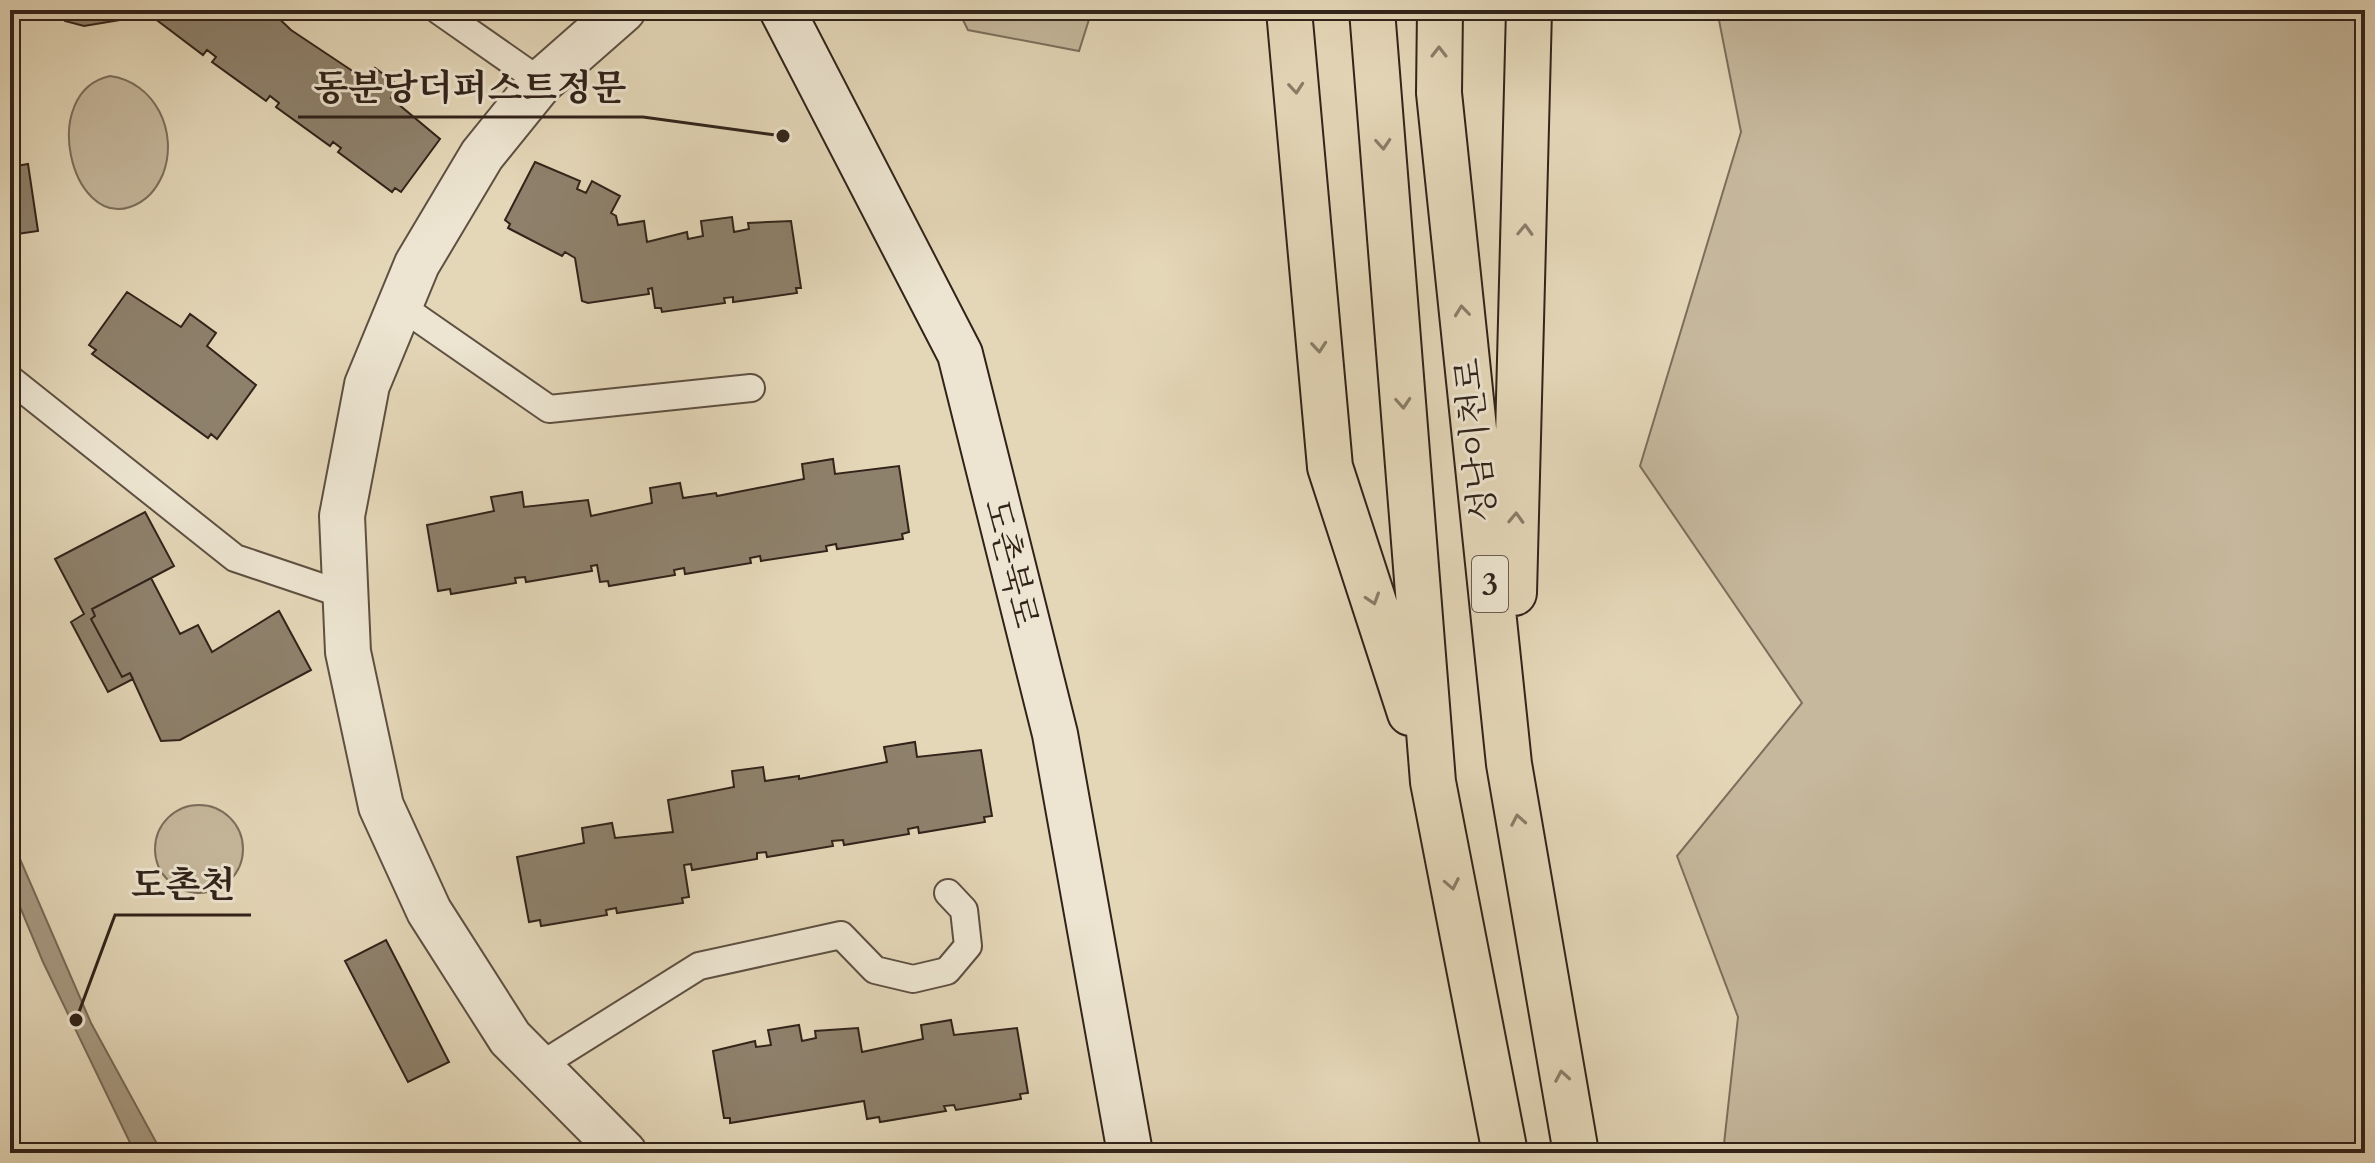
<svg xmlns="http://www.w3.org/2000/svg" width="2375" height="1163" font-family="Cardo,'Noto Serif KR',serif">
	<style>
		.green { fill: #c6b89d; stroke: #7c6e5c; stroke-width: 2 }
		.water { fill: #a79a82; stroke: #786a58; stroke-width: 2 }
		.building { fill: #8e816c; stroke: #31231a; stroke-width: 2 }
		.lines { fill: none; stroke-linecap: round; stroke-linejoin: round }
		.lane-casing { stroke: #5e5042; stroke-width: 30 }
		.street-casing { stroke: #5e5042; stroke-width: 48 }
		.secondary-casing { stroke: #31231a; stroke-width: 48 }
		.highway-casing { stroke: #31231a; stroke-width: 48 }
		.lane { stroke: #ede5d1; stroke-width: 26 }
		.street { stroke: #ede5d1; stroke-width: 44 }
		.secondary { stroke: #ede5d1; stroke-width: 44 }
		.highway { stroke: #e4d7b8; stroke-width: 44 }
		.oneway { stroke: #8a7d69 }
		.labels { text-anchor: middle; stroke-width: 6; stroke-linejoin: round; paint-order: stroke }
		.shield { fill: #ede5d1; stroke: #695d51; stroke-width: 2 }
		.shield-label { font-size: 32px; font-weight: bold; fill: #31231a }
		.street-label { font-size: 34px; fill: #31231a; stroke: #ede5d1 }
		.leader { fill: none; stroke: #31231a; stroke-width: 3 }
		.callout-dot { fill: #31231a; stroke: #ede5d1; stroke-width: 3 }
		.callout-label { font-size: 36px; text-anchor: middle; font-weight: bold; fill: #31231a; stroke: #ede5d1; stroke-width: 6; stroke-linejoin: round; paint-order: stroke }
	</style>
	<rect width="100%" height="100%" fill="#e4d7b8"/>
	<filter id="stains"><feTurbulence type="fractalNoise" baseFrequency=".0025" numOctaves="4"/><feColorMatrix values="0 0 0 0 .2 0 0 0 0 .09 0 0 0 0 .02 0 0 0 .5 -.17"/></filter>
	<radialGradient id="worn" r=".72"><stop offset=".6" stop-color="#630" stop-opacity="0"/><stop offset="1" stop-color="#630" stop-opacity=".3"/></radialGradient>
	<!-- green -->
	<path class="green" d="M958,10H1092L1079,51L968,30Z
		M1717,10H2365V1153H1723L1738,1017L1677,856L1802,703L1640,466L1741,132Z
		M110,76C155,82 179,132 163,174C156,190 147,201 130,207C71,227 38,92 110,76Z
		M155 849a44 44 0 1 1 88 0a44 44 0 1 1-88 0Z"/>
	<!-- water -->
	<path class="water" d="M10,836L91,1023L162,1153H135L43,962L10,883Z"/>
	<!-- building -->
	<path class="building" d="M63,10H270L291,30L366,80L375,68L399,86L391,98L440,139L401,192L395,188L392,192L338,152L341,148L333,142L330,146L276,107L279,103L270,96L266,101L212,62L216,57L207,50L203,55L150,15L84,26L65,21Z
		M535,162L580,181L577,189L586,193L592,181L620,196L611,213L616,216L618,225L644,221L647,242L687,232L688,239L703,236L701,221L732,217L734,232L749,229L748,223L791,221L801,288H796L797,293L733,302V297L724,298L725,303L662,312L661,308H655L652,288L648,289L649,294L588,303L582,301L575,258L565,252L562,256L508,228L510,224L505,220Z
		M28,164L38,231L10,235V167Z
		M127,292L181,327L190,314L216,333L207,346L256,385L217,439L211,434L208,438L92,354L96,350L89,345Z
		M833,459L835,474L899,466L909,532L902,534L903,539L837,549L836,544L826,546L827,551L761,561L760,556L750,558L751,563L685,574L684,568L674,570L675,575L609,586L608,581L600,582L597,565L591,566L592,571L526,582L525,577L515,578L516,583L451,594L450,589L438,591L427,525L494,511L491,497L522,492L524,507L588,500L591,516L652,503L650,488L680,483L683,498L716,493L717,496L804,479L802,464Z
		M145,512L174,566L92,609L95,616L91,619L122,677L130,673L133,679L108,692L71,622L84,614L55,559Z
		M151,578L180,634L198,625L212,652L279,611L311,670L180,740L161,741L130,673L122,677L91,619L95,616L92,609Z
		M915,742L917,757L981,750L992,816L984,817L985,822L919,833L918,827L908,829L909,834L844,845L843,840L832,841L833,846L767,857L766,852L757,853V859L692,870L691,864L684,865L689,897L682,898L683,903L617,913L616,908L606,910L607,915L541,926L540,920L529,922L517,857L584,843L582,828L612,823L615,838L673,832L668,800L734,787L732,771L763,767L765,781L799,776V779L887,762L884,747Z
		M386,940L449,1062L408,1082L345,961Z
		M951,1020L954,1035L1017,1028L1028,1093L1020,1094L1021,1099L956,1110L954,1105L944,1106L946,1111L880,1122L879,1117L867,1119L864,1101L730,1123V1118H724L713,1051L755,1041L756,1047L771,1045L768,1030L799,1025L802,1041L816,1038L815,1031L858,1028L862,1052L923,1039L921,1025Z"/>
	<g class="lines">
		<!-- lane casing -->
		<g class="lane-casing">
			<path id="lane" d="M438,10L541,82
				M399,305L549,409L751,388
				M10,379L235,558L345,595
				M538,1067L699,966L841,935L875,970L913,979L947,971L968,946L964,910L948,893"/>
		</g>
		<!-- street casing -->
		<g class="street-casing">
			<path id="street" d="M623,10L541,82L482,155L417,264L367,385L342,516L348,652L381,806L429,911L510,1038L624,1153"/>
		</g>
		<!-- secondary casing -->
		<g class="secondary-casing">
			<path id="secondary" d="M782,10L960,354L1055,734L1130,1153"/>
		</g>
		<!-- highway casing -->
		<g class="highway-casing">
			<path id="highway" d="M1289,10L1330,467L1410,713
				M1372,10L1433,782L1505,1153
				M1440,10L1439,93L1509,764L1576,1153
				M1514,593L1529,10"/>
		</g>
		<!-- lane -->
		<use href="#lane" class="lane"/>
		<!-- street -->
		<use href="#street" class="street"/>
		<!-- secondary -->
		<use href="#secondary" class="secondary"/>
		<!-- highway -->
		<use href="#highway" class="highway"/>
	</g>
	<!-- one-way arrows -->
	<defs><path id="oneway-chevron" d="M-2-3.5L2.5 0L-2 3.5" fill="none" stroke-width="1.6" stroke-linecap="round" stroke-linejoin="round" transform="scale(2)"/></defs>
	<g class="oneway">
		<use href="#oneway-chevron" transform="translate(1439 52) rotate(-90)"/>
		<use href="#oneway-chevron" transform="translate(1296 88) rotate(85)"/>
		<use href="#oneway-chevron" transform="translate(1383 144) rotate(86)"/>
		<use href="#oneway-chevron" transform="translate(1525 230) rotate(-88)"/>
		<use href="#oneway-chevron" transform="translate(1462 311) rotate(-96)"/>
		<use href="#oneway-chevron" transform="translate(1319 347) rotate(85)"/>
		<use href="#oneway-chevron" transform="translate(1403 403) rotate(86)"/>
		<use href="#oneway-chevron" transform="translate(1516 518) rotate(-88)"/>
		<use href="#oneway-chevron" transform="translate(1373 599) rotate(72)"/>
		<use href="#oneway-chevron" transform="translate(1518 820) rotate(-100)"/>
		<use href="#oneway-chevron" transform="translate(1452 884) rotate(79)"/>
		<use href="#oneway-chevron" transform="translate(1562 1076) rotate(-100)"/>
	</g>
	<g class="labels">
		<!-- shield labels -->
		<rect class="shield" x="1472" y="556" width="36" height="56" rx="6"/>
		<g class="shield-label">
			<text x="1490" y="595">3</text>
		</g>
		<!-- street labels -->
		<g class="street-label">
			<text transform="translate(1475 440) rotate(-96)" y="12">성남이천로</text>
			<text transform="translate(1012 563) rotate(76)" y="12">도촌북로</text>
		</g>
	</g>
	<!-- callouts -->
	<path class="leader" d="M783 136L643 117H298M76 1020L115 915H251"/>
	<g class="callout-dot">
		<circle cx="783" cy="136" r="8"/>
		<circle cx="76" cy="1020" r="8"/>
	</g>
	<g class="callout-label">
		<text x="470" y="100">동분당더퍼스트정문</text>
		<text x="183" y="897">도촌천</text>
	</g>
	<!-- margin -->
	<rect width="2375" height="1163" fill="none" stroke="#e4d7b8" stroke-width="40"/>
	<rect x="12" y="12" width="2351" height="1139" fill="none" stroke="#31231a" stroke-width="4"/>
	<rect x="20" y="20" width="2335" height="1123" fill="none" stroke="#31231a" stroke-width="2"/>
	<rect width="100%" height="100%" filter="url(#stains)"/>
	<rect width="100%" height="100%" fill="url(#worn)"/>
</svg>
